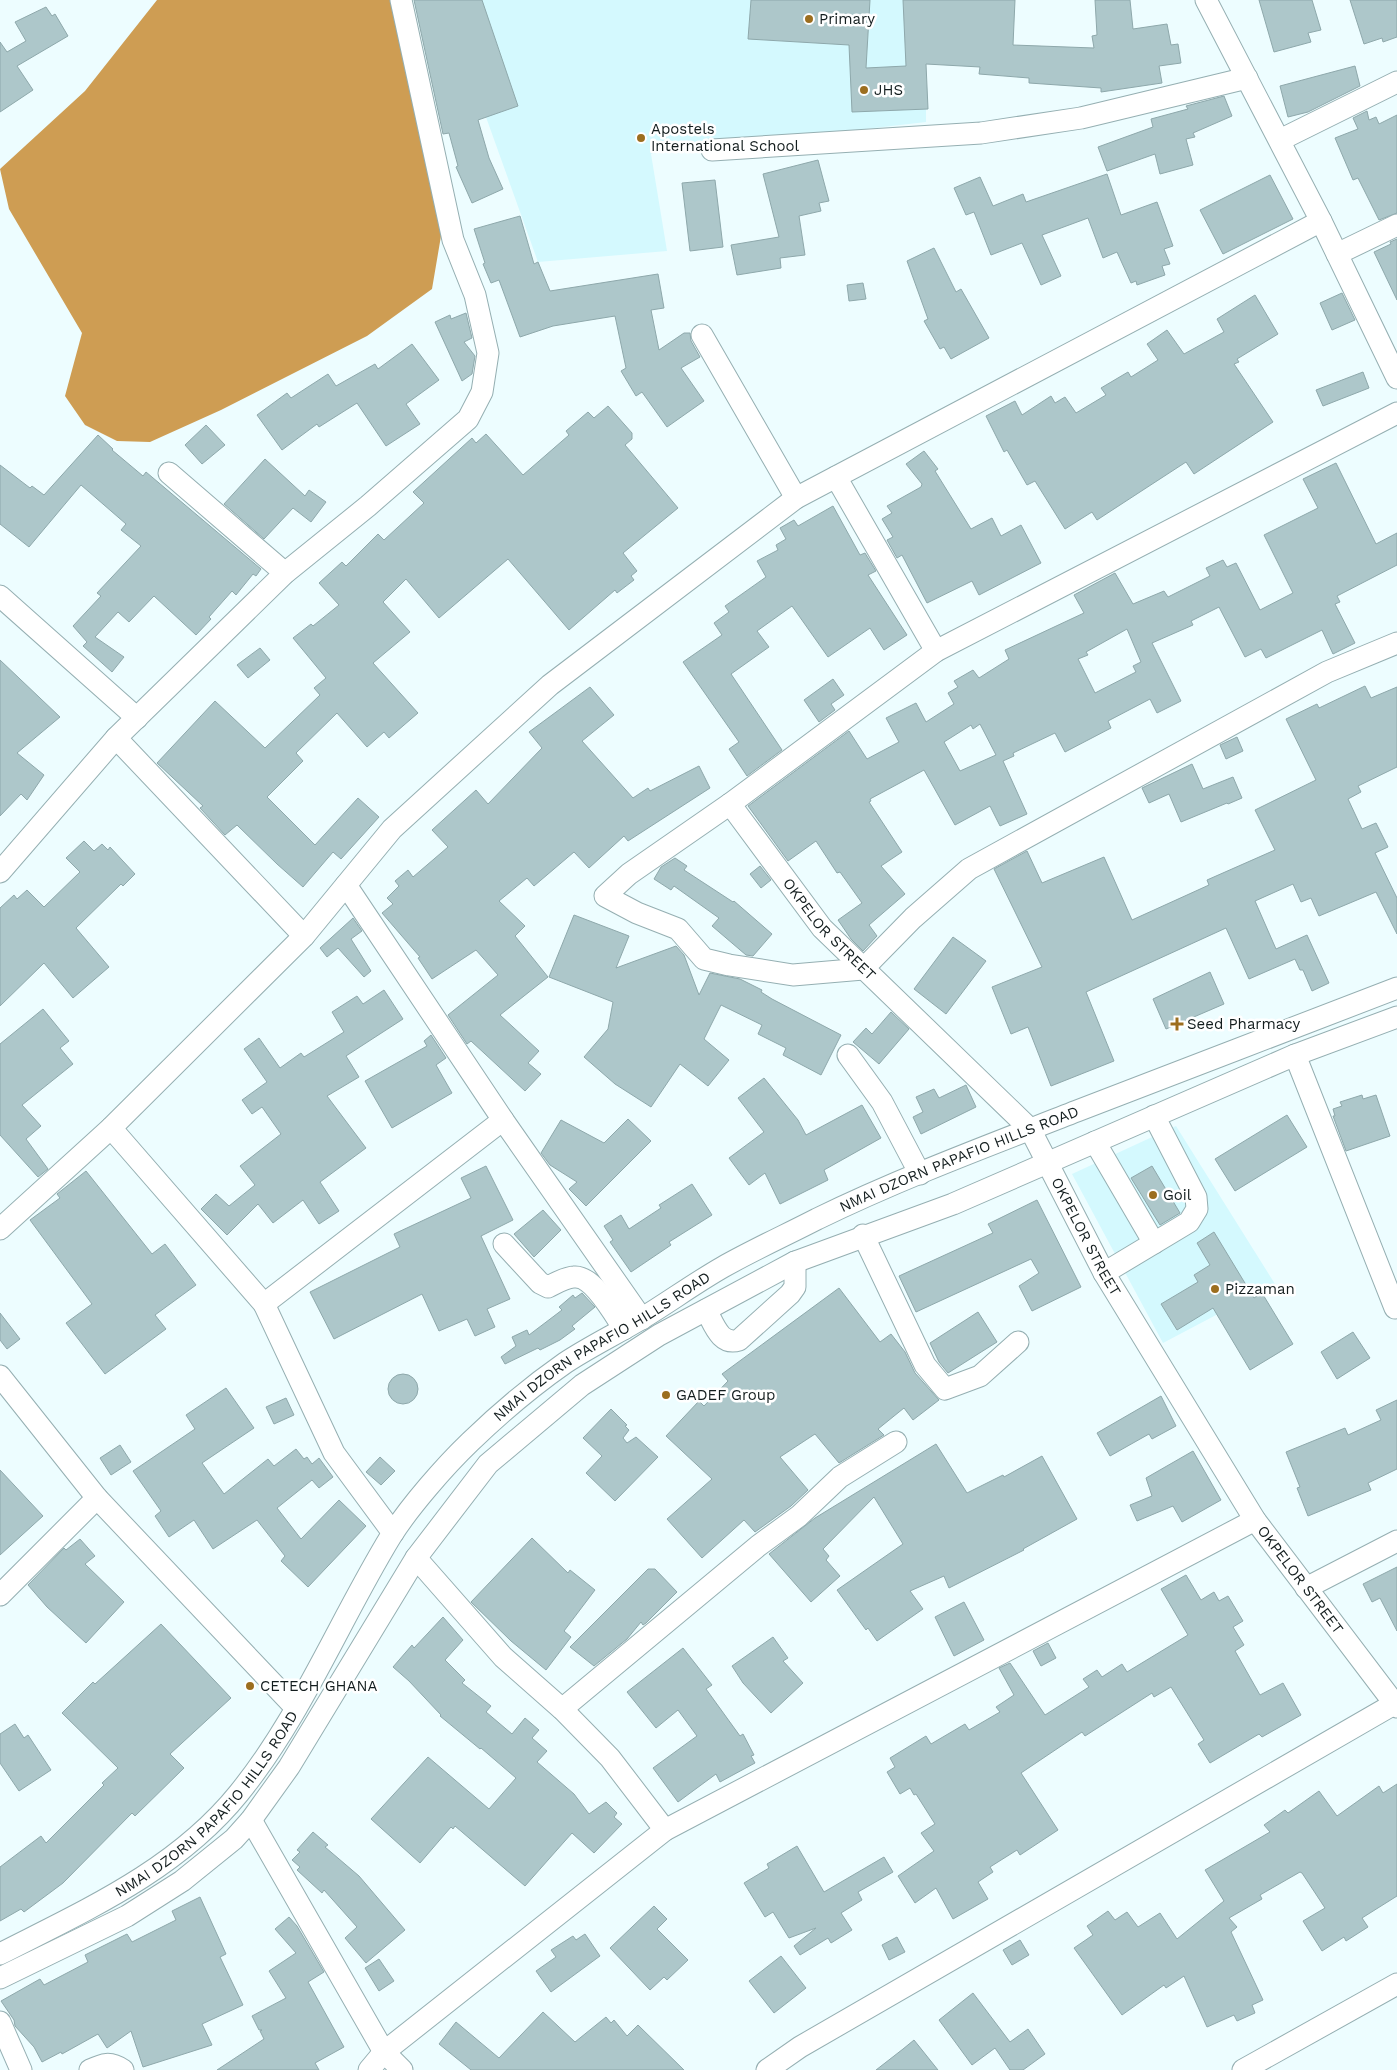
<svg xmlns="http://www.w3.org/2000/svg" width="1397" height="2070" font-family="'Work Sans',sans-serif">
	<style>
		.built { fill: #d4f9fe }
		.water { fill: #ce9d53 }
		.building { fill: #adc7ca; stroke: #8ea8ab; fill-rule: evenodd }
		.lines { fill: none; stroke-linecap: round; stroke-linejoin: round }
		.minor-casing { stroke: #95afb2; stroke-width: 23 }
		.minor { stroke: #fff; stroke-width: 21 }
		.poi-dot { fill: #9c6e1f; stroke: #fff; stroke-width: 2 }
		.labels { text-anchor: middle; stroke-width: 5; stroke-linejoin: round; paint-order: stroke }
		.poi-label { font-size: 15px; fill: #131d1e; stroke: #fff; text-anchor: start }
		.street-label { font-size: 15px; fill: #131d1e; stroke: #fff }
	</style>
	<rect width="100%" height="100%" fill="#edfdff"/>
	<!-- built -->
	<path class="built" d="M444,0H926V122L651,154L667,251L538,262Z
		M1176,1126L1275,1284L1163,1343L1072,1174Z"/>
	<!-- water -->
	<path class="water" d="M157,0H395L441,236L432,289L367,336L221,410L150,442L117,441L85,425L65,396L82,333L9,209L0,169L85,91Z"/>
	<!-- building -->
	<path class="building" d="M414,0H482L518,106L478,120L489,158L503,189L472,203L456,167L458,166L449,133L443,134Z
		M751,0H870L866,68L906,66L903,0H1015L1013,45L1094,48L1092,36L1097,35L1095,0H1130L1133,29L1167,24L1171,45L1178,44L1181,63L1159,66L1162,83L1101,92V88L1029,83V78L979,74L980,67L926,64L928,109L852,112L849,45L748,39Z
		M1259,0H1312L1321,30L1308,33L1311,42L1274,52Z
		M1350,0H1397V37L1383,42L1382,38L1364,44Z
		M46,7L52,16L55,14L68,36L17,66L33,90L0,112V42L7,52L26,41L15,22Z
		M1355,66L1360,86L1308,112L1288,117L1280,86Z
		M1224,96L1232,116L1193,133L1195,137L1186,139L1193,165L1160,174L1155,154L1107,171L1098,147L1153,127L1151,119L1188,109L1186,106Z
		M1367,111L1369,120L1376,117L1379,124L1397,115V213L1379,220L1358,178L1353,180L1335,138L1358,129L1353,118Z
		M818,160L829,201L819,203L821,211L799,216L805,255L780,258L781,268L737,275L731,245L779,237L763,174Z
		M1107,174L1121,215L1157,202L1173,246L1164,249L1170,264L1162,266L1165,275L1137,285L1136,281L1131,283L1117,252L1103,258L1088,218L1042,235L1061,276L1041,285L1022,243L991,255L974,212L966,215L954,188L980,177L993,206L1023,194L1026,202Z
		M1270,175L1293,219L1223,254L1200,210Z
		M715,180L723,247L690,251L682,183Z
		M520,216L534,264L538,262L550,291L658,274L664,308L651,310L659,350L684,333H690L691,341L700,357L681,368L704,401L667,427L642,392L636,396L621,371L626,368L615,316L553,326L520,337L499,280L491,283L483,264L485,263L474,229Z
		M1397,239V300L1374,252L1391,244L1390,242Z
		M934,248L956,292L961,289L989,338L951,359L944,347L940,349L924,321L928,319L907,261Z
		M863,283L866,299L849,301L847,285Z
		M1342,293L1355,320L1332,330L1320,303Z
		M1255,295L1278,334L1237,359L1239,362L1234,364L1273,422L1194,474L1186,462L1097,520L1092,512L1065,529L1035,481L1027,485L1007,450L1004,452L986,416L1015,401L1022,415L1051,396L1055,403L1065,397L1076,413L1106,395L1101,388L1128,372L1131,377L1158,360L1147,344L1167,330L1184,354L1224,332L1217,319Z
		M466,313L472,338L464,342L475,356L472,374L462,381L435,322L450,315L451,319Z
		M412,344L439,380L406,404L420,424L386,446L357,403L319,427L317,424L282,450L257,415L287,393L291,398L328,374L336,386L375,364L378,369Z
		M1363,372L1369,388L1323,406L1316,390Z
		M608,406L632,433V439L625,445L678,508L623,553L637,571L631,576L634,580L617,593L615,590L569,630L508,559L439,618L406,579L383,602L410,632L373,663L418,713L389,738L384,732L367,747L337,713L296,753L303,761L267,797L315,845L358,798L379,817L341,859L333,852L303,887L277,864L237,825L225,835L200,808L203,806L157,763L215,701L265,748L320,695L314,688L326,678L293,638L311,624L313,626L339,605L319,583L342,562L346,566L378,534L384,540L424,503L413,492L472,438L476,443L486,434L523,475L569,435L566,431L588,412L594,418Z
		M206,425L225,445L202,464L185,445Z
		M98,435L113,449L112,450L143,476L146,472L261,569L256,576L253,574L236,595L232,591L209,617L211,619L196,635L154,596L129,622L118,612L95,637L124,657L112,672L83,646L87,642L73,626L101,596L97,593L141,546L121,530L126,524L81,485L29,547L0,524V465L30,488L32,486L44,495Z
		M924,451L938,469L935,471L971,529L992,518L1001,536L1021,525L1041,563L979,595L972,581L927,603L902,555L897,558L887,540L893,537L882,519L892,513L887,506L921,487L922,484L906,464Z
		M265,459L305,496L309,490L326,502L311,522L293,508L264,539L224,504Z
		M1336,463L1376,544L1397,533V565L1337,596L1340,602L1335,604L1355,643L1333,654L1322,630L1266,658L1261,649L1245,657L1219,607L1191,621L1193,625L1152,643L1181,701L1157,713L1150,699L1108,721L1111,728L1065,752L1055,733L1013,753L1014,756L1003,761L1027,814L1000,826L990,806L955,825L924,770L870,799L871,801L869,802L902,852L881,866L905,894L869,925L877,936L863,951L851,939L838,920L862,903L840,872L837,873L816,841L788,861L748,806L849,731L867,759L899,742L886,718L916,703L926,722L954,704L948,693L958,687L954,681L973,670L979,678L1009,659L1005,650L1084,613L1074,595L1115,573L1133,604L1164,591L1168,597L1210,576L1206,568L1223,560L1227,567L1236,563L1260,610L1293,593L1264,535L1318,508L1303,479ZM1127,629L1141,662L1133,666L1136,672L1095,693L1078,659L1088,655L1086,652ZM980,724L996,755L960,771L944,742L971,725L973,729Z
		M833,506L860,555L865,553L876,571L868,575L907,635L884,650L870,628L828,657L792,606L757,631L769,647L731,674L782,750L747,776L729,749L739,742L683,662L722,635L714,623L729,612L725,606L766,577L757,561L778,550L776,545L786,539L780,528L794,520L798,526Z
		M260,648L270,660L248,678L237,665Z
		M0,660L60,717L17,753L44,775L27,800L21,794L0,816Z
		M833,679L844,695L831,704L835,710L819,722L804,700Z
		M1365,686L1371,698L1397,687V767L1358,786L1361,792L1348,799L1362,829L1376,823L1388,847L1375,853L1397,898V934L1376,892L1319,916L1311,898L1301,902L1293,884L1255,901L1276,949L1307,935L1329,983L1312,991L1303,970H1300L1295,959L1249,979L1226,928L1086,992L1114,1061L1051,1086L1028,1027L1011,1034L992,987L1042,967L994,869L1027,851L1042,883L1104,857L1132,920L1209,885L1207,880L1275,850L1255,810L1316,780L1286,719L1317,704L1319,708Z
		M590,687L614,715L582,741L633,798L648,788L650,791L699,766L710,788L628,841L624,836L589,868L574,852L534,886L527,878L499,901L525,926L515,936L548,977L500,1015L539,1051L528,1063L541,1074L525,1091L471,1041L467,1044L448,1015L498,975L476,950L432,979L418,958L420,957L382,913L393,904L387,898L399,886L395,881L408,870L413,877L448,847L432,830L476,790L488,804L542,748L529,732Z
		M1237,737L1243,751L1226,759L1220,745Z
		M1192,764L1203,789L1233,777L1242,798L1228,804L1227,803L1181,822L1169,794L1149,803L1142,788Z
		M84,841L94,851L102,844L108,850L110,847L135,874L123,886L121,884L76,928L109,967L73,998L44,963L0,1006V908L14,895L17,899L27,890L44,907L80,872L66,858Z
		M675,858L687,866L684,870L733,902L734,901L772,934L753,956L746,955L712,926L719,918L674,886L671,890L654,879L661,867Z
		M760,866L771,880L761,888L750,874Z
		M574,915L629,936L616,968L676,946L684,955L699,995L710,973L740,979L762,990L761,992L772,999L841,1035L821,1075L783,1055L786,1048L758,1034L762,1025L721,1005L704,1039L729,1060L708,1086L680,1064L651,1107L615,1084L584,1057L608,1029L613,1002L549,977Z
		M353,918L362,931L351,939L371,971L364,977L338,948L327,957L320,948Z
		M953,937L986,961L946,1014L914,989Z
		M1210,972L1224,1004L1166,1029L1153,999Z
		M384,990L403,1019L346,1056L359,1077L327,1096L366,1148L320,1182L339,1211L319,1224L303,1200L273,1223L258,1204L227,1235L201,1209L216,1194L229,1206L255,1185L240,1166L281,1134L262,1107L252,1114L242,1100L267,1082L244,1049L259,1038L280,1068L301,1053L304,1057L344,1032L332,1012L357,996L363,1004Z
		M43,1009L69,1041L60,1048L73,1064L22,1105L41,1126L26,1139L48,1169L38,1177L0,1135V1044Z
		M891,1012L909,1029L879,1064L853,1042L866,1028L872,1034Z
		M431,1035L446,1058L436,1065L452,1093L392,1128L365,1081L427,1046L424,1041Z
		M764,1078L798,1120L806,1135L862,1105L881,1138L824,1170L828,1180L780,1204L765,1173L749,1185L729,1158L764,1132L738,1098Z
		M966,1085L976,1107L921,1134L913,1117L923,1112L916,1097L934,1089L939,1098Z
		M1362,1095L1363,1099L1376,1095L1390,1136L1346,1151L1333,1116H1335L1333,1109L1342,1106L1340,1102Z
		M1287,1115L1307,1147L1235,1191L1215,1159Z
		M628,1119L651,1141L586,1206L569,1189L577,1182L550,1165L541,1153L561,1120L604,1143Z
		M486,1166L513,1220L481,1236L510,1299L487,1309L495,1327L475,1336L467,1319L439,1331L422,1294L334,1339L310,1292L400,1247L394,1234L471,1198L461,1178Z
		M1152,1166L1180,1213L1160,1225L1131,1178Z
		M86,1171L152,1254L165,1244L196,1285L155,1315L166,1329L105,1374L66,1323L92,1304L30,1220L60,1198L57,1194Z
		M692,1184L712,1215L669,1242L671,1245L631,1272L610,1242L613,1240L604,1226L621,1215L629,1229L661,1208L659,1205Z
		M1037,1200L1081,1287L1032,1311L1019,1286L1039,1273L1031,1259L916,1312L899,1276L993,1233L988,1224Z
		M543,1210L561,1230L534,1257L514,1234Z
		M1214,1232L1254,1298L1262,1293L1293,1344L1250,1370L1213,1308L1177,1330L1161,1304L1198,1282L1194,1275L1210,1265L1197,1243Z
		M839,1288L880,1342L891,1334L905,1352L915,1373L939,1400L913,1420L904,1408L878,1429L884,1435L839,1463L815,1434L780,1457L808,1490L791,1506L755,1532L744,1520L702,1558L667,1519L712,1479L666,1436L699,1401L704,1406L728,1381L722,1374Z
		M582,1293L595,1307L572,1326L575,1329L560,1340L540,1350L538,1348L505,1364L501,1357L516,1346L512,1337L527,1330L529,1335L562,1310L559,1307L573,1295L575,1298Z
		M978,1312L997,1342L948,1373L939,1362L930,1343Z
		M0,1313L20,1339L7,1349L0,1340Z
		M1353,1332L1370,1358L1337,1379L1321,1352Z
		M388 1389a15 15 0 1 1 30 0a15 15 0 1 1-30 0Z
		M226,1388L254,1428L202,1463L224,1494L268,1459L274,1466L296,1449L304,1459L307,1457L312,1464L319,1458L333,1477L319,1488L312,1480L277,1508L301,1539L339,1500L366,1526L308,1587L281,1561L285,1556L257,1520L213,1549L194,1520L169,1537L155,1516L161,1511L133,1471L195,1429L186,1415Z
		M1161,1396L1176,1426L1152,1439L1149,1434L1110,1456L1097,1433Z
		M286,1398L294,1415L274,1424L266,1407Z
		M1397,1400V1469L1368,1483L1371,1490L1308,1516L1297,1488L1300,1487L1286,1452L1345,1428L1348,1435L1381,1420L1376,1410Z
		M611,1409L627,1425L625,1426L629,1430L623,1438L627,1443L636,1437L658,1457L615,1501L586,1473L602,1456L583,1438Z
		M936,1444L967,1493L1003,1475L1004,1477L1042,1456L1077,1519L1023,1549L1024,1550L949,1588L944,1576L910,1591L923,1609L877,1641L868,1628L866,1630L837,1590L903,1544L874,1497L823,1549L829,1556L826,1560L840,1576L811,1602L769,1554L815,1518Z
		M120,1445L131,1462L111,1475L100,1458Z
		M1193,1451L1221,1500L1182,1522L1173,1506L1137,1521L1130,1505L1152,1496L1146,1478Z
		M380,1457L395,1471L381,1485L366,1472Z
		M0,1470L43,1516L0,1555Z
		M532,1538L568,1573L570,1570L595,1590L564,1631L571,1637L546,1670L511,1641L471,1602Z
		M80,1539L95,1556L85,1564L124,1602L86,1643L47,1607L28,1585L64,1548L66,1550Z
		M1397,1567V1631L1380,1598L1372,1602L1363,1584Z
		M648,1569H655L677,1592L646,1623L643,1625L641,1622L627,1639L594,1666L570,1647Z
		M1186,1575L1201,1600L1214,1592L1219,1601L1228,1596L1243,1621L1233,1627L1244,1645L1235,1651L1260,1695L1283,1683L1301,1715L1262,1737L1259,1734L1210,1763L1198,1744L1204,1740L1171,1687L1154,1697L1152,1693L1085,1736L1082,1732L1021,1773L1058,1830L1020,1855L1017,1850L990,1867L993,1872L978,1882L988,1899L953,1919L936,1888L915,1903L898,1876L934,1851L921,1833L935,1824L916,1794L914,1795L910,1788L900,1794L887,1772L895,1767L890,1758L926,1736L931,1744L965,1724L969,1730L1000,1712L996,1707L1014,1695L999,1668L1010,1663L1045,1715L1089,1687L1083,1679L1097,1670L1102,1677L1122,1664L1127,1672L1188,1635L1161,1589Z
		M964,1602L984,1640L954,1656L935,1617Z
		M443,1617L463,1640L445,1660L465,1680L462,1683L491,1706L486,1712L512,1734L525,1718L539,1730L532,1738L547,1751L537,1762L574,1794L589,1814L606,1802L617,1813L614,1817L622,1824L594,1853L572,1833L525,1886L455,1826L453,1829L451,1827L420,1863L371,1819L428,1757L489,1809L516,1778L481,1748L480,1749L440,1716L441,1715L409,1681L393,1667L412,1645L414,1648Z
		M161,1624L231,1698L170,1754L184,1768L135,1816L132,1813L63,1883L24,1912L21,1909L0,1921V1867L41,1836L46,1843L104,1785L102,1783L118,1768L62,1713L93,1682L95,1684Z
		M773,1637L788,1658L783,1661L803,1683L771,1713L743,1683L732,1666Z
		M1048,1643L1056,1658L1041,1666L1033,1651Z
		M683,1648L712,1685L706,1689L740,1736L743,1734L754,1755L751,1756L755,1763L720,1782L716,1774L678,1802L653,1768L697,1736L678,1710L656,1728L627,1692Z
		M15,1724L24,1738L28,1735L51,1770L19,1791L0,1763V1734Z
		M1397,1784V1896L1362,1918L1368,1927L1346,1941L1344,1937L1322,1951L1303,1921L1325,1908L1302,1873L1300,1872L1260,1895L1262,1899L1229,1918L1237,1927L1231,1932L1263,2000L1252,2005L1255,2013L1237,2021L1234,2015L1207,2027L1184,1976L1166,1988L1164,1985L1122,2015L1074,1948L1093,1935L1087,1926L1108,1911L1115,1920L1127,1912L1138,1927L1160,1913L1177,1939L1224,1901L1205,1870L1270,1832L1264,1825L1285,1810L1288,1813L1319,1791L1337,1816L1379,1786L1383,1793Z
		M313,1832L328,1845L325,1847L359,1876L405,1930L366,1963L345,1938L357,1927L324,1890L322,1893L297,1870L300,1867L292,1860L300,1852L297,1850Z
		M797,1846L824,1892L884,1857L893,1872L858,1892L862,1900L841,1913L852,1930L831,1943L828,1938L800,1955L794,1946L816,1928L789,1938L773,1912L765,1917L744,1883L769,1868L767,1864Z
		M200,1897L226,1954L220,1957L243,2005L202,2024L212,2045L143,2067L131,2031L107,2048L98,2034L62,2054L61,2052L42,2062L34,2047L15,2026L14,2020L1,2001L40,1979L44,1985L88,1962L85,1955L127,1934L132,1942L176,1920L172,1911Z
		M654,1906L667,1919L657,1929L688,1960L667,1980L664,1977L650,1990L610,1948Z
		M289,1917L297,1926L324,1972L308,1982L344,2047L315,2063L319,2070H217L264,2039L260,2031L262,2030H259L252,2016L286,1998L269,1971L296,1953L275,1929Z
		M585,1934L600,1956L551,1992L536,1971L556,1957L551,1950L573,1936L576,1940Z
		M897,1937L905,1952L889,1960L882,1945Z
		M1020,1940L1029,1955L1012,1965L1003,1950Z
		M781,1956L806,1988L774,2013L749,1981Z
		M379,1959L394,1981L379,1991L365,1968Z
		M973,1993L1010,2042L1028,2029L1045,2054L1023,2070H1010L995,2048L972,2065L939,2020Z
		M543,2012L575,2042L606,2017L611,2023L614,2020L627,2036L638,2025L684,2070H471L439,2044L456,2022L499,2058Z
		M914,2040L938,2070H876L903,2049Z"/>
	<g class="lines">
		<!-- minor casing -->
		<g class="minor-casing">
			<g id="minor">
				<path d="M1206,0L1321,221L1397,378"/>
				<path d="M1280,140L1397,82"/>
				<path d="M712,150L981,133L1081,118L1247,78"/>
				<path d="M1337,254L1397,225"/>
				<path d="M702,335L796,498"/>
				<path d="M1397,413L936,651L730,804L629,874L605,896L637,913L678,929L704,959L729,965L793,975L863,969L913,918L969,869L1327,672L1397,643"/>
				<path d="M169,473L285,573"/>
				<path d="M836,477L936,651"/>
				<path d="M0,596L137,718"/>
				<path d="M116,738L285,573L368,506L468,419L482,392L488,353L475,295L453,240L401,0"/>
				<path id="s1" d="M730,804L822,928L1030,1129L1104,1273L1255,1520L1397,1707"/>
				<path d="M0,872L116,738L304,936"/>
				<path d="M346,885L503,1120L642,1319"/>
				<path d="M848,1055L882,1102L920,1174"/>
				<path d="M1295,1055L1395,1308"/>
				<path d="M111,1128L264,1304L334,1453L393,1533"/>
				<path d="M1095,1142L1154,1243"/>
				<path d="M0,1229L111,1128L304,936L392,829L550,685L796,498L1321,221"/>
				<path d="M863,1235L925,1365L945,1389L980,1376L1018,1342"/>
				<path d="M504,1244L540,1283L548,1287C556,1283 566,1277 574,1277C593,1275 614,1314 624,1329"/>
				<path d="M1104,1273L1189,1222L1197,1209L1196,1197L1154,1116"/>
				<path d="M264,1304L503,1120"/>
				<path d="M706,1310C714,1324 720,1346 739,1340L790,1294L795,1287V1262"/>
				<path d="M0,1376L97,1498L296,1708"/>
				<path d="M416,1558L503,1657L562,1709L610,1758L665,1830"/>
				<path d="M1306,1588L1397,1541"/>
				<path d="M0,1595L97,1498"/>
				<path d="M562,1709L758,1546L799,1516L840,1477L896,1442"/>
				<path d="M251,1820L384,2052L402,2070"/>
				<path id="s2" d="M0,1954C86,1910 177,1870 239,1793C302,1715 339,1621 391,1536C410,1506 445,1466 470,1442C499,1414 532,1386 565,1363C589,1347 616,1334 641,1319C669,1302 695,1283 723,1267C753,1250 786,1235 817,1219C901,1178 990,1145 1077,1111C1184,1070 1290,1029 1397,988"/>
				<path d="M0,1978L127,1916L182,1881L234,1839L251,1820L289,1767L416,1558L488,1464L582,1385L659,1335L795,1262L953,1204L1295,1055L1397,1017"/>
				<path d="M0,2022L21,2070"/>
				<path d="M90,2070C103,2064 110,2061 123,2070"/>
				<path d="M369,2070L384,2052L665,1830L1255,1520"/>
				<path d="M767,2070L800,2047L1394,1704"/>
				<path d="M1243,2070L1397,1984"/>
			</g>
		</g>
		<!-- minor -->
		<use href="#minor" class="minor"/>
	</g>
	<!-- markers -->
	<g class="poi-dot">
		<circle cx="809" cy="19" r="5"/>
		<circle cx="864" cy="90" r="5"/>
		<circle cx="641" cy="138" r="5"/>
		<path d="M1174.5 1016.5h5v5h5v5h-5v5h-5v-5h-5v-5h5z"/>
		<circle cx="1153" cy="1195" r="5"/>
		<circle cx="1215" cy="1289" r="5"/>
		<circle cx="666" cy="1395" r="5"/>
		<circle cx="250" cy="1686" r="5"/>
	</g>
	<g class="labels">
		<!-- poi labels -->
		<g class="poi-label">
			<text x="819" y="24">Primary</text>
			<text x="874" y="95">JHS</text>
			<text x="651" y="134">Apostels<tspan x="651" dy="17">International School</tspan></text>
			<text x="1187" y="1029">Seed Pharmacy</text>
			<text x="1163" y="1200">Goil</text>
			<text x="1225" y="1294">Pizzaman</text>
			<text x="676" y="1400">GADEF Group</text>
			<text x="260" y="1691">CETECH GHANA</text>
		</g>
		<!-- street labels -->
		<g class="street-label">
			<text dy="5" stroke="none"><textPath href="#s1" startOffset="160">OKPELOR STREET</textPath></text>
			<text dy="5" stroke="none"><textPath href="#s2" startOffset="1281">NMAI DZORN PAPAFIO HILLS ROAD</textPath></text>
			<text dy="5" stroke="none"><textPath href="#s1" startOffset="565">OKPELOR STREET</textPath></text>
			<text dy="5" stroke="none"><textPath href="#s2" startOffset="876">NMAI DZORN PAPAFIO HILLS ROAD</textPath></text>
			<text dy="5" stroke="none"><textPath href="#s1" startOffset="970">OKPELOR STREET</textPath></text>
			<text dy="5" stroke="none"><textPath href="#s2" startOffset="260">NMAI DZORN PAPAFIO HILLS ROAD</textPath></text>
		</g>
	</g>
</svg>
